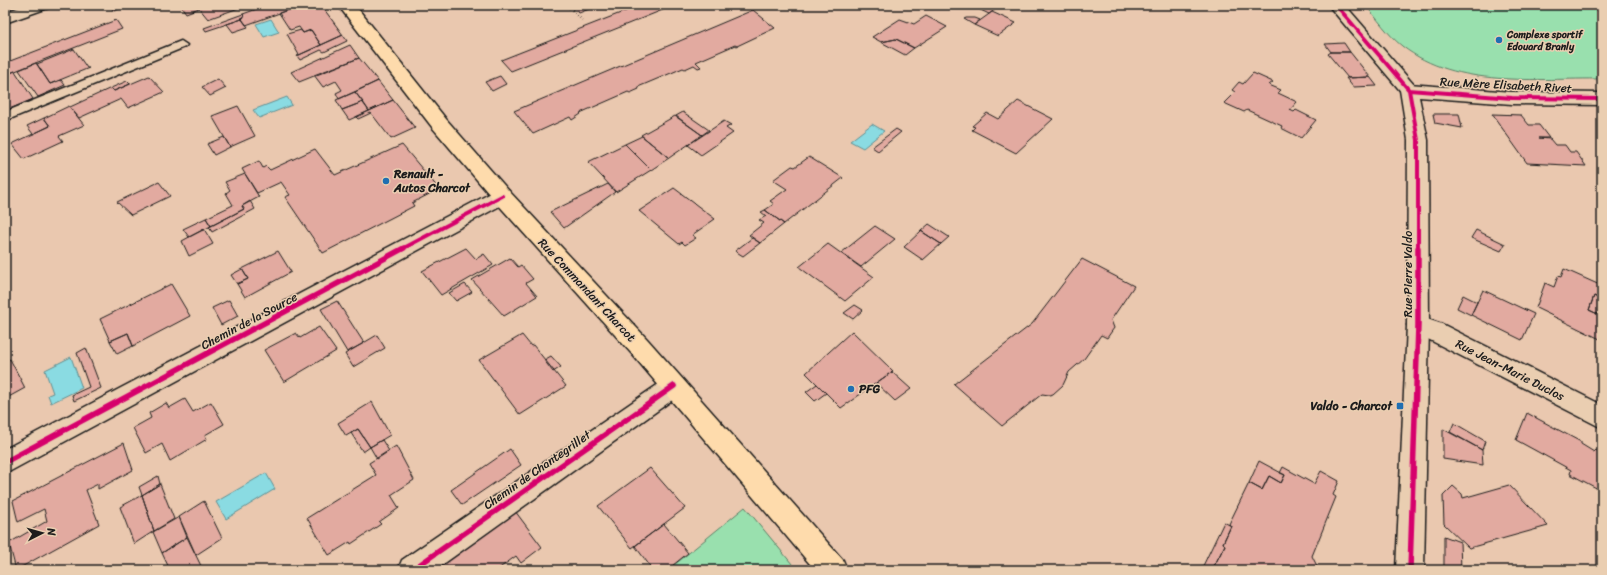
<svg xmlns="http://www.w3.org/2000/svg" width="1607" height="575" font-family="Sriracha,sans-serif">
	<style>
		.green { fill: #99e0ae; stroke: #5a7e65 }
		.water { fill: #8adbe2; stroke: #5e8f93 }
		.building { fill: #e2aaa0; stroke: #1c1c1c }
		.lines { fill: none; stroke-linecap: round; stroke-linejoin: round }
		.lane-casing { stroke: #1c1c1c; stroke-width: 3 }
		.street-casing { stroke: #1c1c1c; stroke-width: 3 }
		.secondary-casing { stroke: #1c1c1c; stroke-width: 3 }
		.primary-casing { stroke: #1c1c1c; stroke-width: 3 }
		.path { stroke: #1c1c1c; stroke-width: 2; stroke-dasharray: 1 2.5; stroke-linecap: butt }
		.lane { fill: #eaceb1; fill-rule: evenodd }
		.street { fill: #eaceb1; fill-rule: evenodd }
		.secondary { fill: #eaceb1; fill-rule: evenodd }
		.primary { fill: #fedbac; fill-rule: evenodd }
		.cycleway-far1-casing { stroke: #eaceb1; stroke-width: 6 }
		.cycleway-casing { stroke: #eaceb1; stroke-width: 8 }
		.cycleway-far1 { stroke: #d6006c; stroke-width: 4 }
		.cycleway { stroke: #d6006c; stroke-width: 5.5 }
		.poi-dot { fill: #1f6fb2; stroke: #eaceb1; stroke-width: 1.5 }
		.labels { text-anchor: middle; stroke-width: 3; stroke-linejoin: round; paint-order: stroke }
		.far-poi-label { font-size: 10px; font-weight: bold; fill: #1c1c1c; stroke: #eaceb1; text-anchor: start }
		.street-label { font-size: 12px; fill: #1c1c1c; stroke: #eaceb1 }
		.poi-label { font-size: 12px; font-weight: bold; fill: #1c1c1c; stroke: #eaceb1; text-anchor: start }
	</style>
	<rect width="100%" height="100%" fill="#eac8af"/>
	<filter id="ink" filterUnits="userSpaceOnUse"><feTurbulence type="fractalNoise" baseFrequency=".025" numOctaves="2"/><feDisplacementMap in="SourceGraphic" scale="8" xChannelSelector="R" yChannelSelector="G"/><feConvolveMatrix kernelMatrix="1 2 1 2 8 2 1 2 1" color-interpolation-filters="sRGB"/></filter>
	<g filter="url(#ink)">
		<!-- green -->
		<path class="green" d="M1365,5H1602V79C1536,78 1457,89 1402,46C1388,35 1377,18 1365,5Z
			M745,507L797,570H668Z"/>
		<!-- water -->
		<path class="water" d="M271,19L279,32L264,37L256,24Z
			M287,97L292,105L259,118L253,110Z
			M872,124L884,131L863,148L850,141Z
			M71,357L82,388L51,403L48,395L53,393L45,370Z
			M266,473L275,489L226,519L216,502Z"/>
		<!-- building -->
		<path class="building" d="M109,5H129L114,11Z
			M184,5H247L208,19L199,8L186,13L181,6Z
			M268,5H302L246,25L241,18L244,17L243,14Z
			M302,5H321L343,35L321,45L311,30L303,33L299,27L290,30L279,13Z
			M571,5H599L579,13Z
			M641,5H675L511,71L501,60Z
			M970,5H1001L989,14Z
			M1593,5H1602V14Z
			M753,10L775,28L737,46L735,45L696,62L701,67L698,68L694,65L685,69L683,68L638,87L639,89L630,93L628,92L580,113L581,114L572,120L570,117L533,134L514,111Z
			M992,12L1016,23L998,36L974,25Z
			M243,14L244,17L242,19L206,31L204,28Z
			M926,16L947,27L914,48L896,39L881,42L872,37L900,19L914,24Z
			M966,18H975L980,20L974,25L964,19Z
			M242,19L248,27L233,32L227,24Z
			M116,20L122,29L5,75V63Z
			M301,30L303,33L311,30L321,45L299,55L287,34Z
			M343,35L347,41L324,52L321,50L300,60L297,56Z
			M896,39L914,48L905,55L881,42Z
			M1344,43L1350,52H1331L1325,44Z
			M350,45L359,58L299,82L291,72Z
			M74,49L87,68H89L50,84L37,64Z
			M1331,52H1350L1370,77L1348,78L1328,54Z
			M359,58L378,81L339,99L336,93L342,90L336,81L323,87L314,75Z
			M36,63L50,84L61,80L65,85L38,97L19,70Z
			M15,71L33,99L5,111V75Z
			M1253,73L1273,82L1269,85L1281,90L1278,93L1297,102L1290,110L1294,112L1296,110L1316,120L1301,138L1281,128L1282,126L1247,110L1244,112L1224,103L1235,92L1232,90L1239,82L1243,84Z
			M149,76L164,92L128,108L121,99L79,118L70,107L111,88L114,91Z
			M500,76L506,84L492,91L485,82Z
			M1370,77L1377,86L1353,87L1346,78Z
			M218,79L226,88L210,96L202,87Z
			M127,81L130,84L114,91L111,88Z
			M378,81L393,100L369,111L355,92Z
			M355,92L363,102L342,110L336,100Z
			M393,100L415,128L391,139L371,113L358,119L356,117Z
			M1018,101L1053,119L1016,153L972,130L975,127L972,126L987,113L998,119Z
			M363,102L369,111L349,120L342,110Z
			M69,106L84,125L59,136L63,141L24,159L12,144L50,126L44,118Z
			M238,106L255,136L230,147L212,116Z
			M683,112L709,130L702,135L676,116Z
			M1433,114H1459L1462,128L1435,123Z
			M1492,114L1521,115L1529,125H1539L1549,138H1539L1550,139L1555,145H1565L1570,152H1576L1586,166L1527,163Z
			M675,116L702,135L669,158L641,135Z
			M44,118L50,126L33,134L27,126Z
			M724,121L731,125L726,128L733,133L701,155L688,145Z
			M896,129L901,132L878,151L872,147Z
			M642,136L669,158L651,170L625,144Z
			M224,137L230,147L214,155L207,144Z
			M625,144L651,170L616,192L588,162Z
			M402,145L439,189L412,203L414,206L323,253L285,197L290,195L281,182L257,193L242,169L259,161L263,168L266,166L270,170L315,149L335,175Z
			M809,157L843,178L784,224L765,210L774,204L770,201L787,189L773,180L792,166L795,167Z
			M245,174L259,197L242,206L244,209L211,226L206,218L233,205L226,193L230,190L225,182Z
			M159,182L170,196L131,215L117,202Z
			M608,184L615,192L564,228L550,212Z
			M674,188L715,219L692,235L696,238L685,245L682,242L679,244L639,211Z
			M250,201L255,209L212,232L209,227L244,209L242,206Z
			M765,210L784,224L760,243L749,235L764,223L759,220L766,216L761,212Z
			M206,218L211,226L189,237L183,229Z
			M929,224L949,237L941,244L921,231Z
			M875,226L895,239L861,267L841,253Z
			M204,229L213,244L189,256L182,241Z
			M1476,230L1505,244L1501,251L1471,238Z
			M921,231L941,244L923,260L904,247Z
			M752,238L760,243L743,256L735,251Z
			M828,244L874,277L845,301L799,267Z
			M466,248L476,259L484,254L493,265L441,295L422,271Z
			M278,251L291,272L245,297L237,284L248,279L242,269Z
			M510,258L518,267L521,265L533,279L526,283L537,296L504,316L472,280Z
			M1082,259L1134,286L1111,320L1114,328L1107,338L1101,335L1084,359L1069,372L1063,385L1053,394L1049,395L1042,394L1002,426L954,384L1032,324Z
			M242,269L248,279L237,284L231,275Z
			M1564,269L1602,286V300L1594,296L1589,310L1602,316V340L1536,308L1545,283L1554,287L1558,276L1561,277Z
			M171,284L190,316L133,346L128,333L110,341L100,319Z
			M465,284L472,292L456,301L449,293Z
			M1483,290L1534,314L1522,340L1471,315Z
			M1463,295L1477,302L1471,315L1457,308Z
			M1594,296L1602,300V316L1589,310Z
			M229,300L238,316L221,325L212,308Z
			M337,301L364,343L347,352L321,309Z
			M855,305L863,310L853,319L844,313Z
			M319,327L336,351L284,382L264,350L296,333L300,338Z
			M852,331L893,371L841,408L806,373Z
			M128,333L133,346L117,354L110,341Z
			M377,335L385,348L353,367L345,354Z
			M522,335L531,346L533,345L566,386L520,415L479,360Z
			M86,348L101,388L74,401L72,395L89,387L77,353Z
			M551,356L561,367L553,372L544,360Z
			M10,359L25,388L5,399V362Z
			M892,372L911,389L895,401L876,383Z
			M817,384L826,393L815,401L806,392Z
			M185,399L193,412L211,402L224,424L205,435L207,439L170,461L162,444L146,453L133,428L151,418L149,413L166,403L169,408Z
			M372,402L390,435L370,447L358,429L346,436L338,423Z
			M1527,413L1581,442V444L1594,452L1596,450L1602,453V491L1570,474L1571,470L1516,440Z
			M1454,423L1485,441L1482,450L1450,432Z
			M358,429L370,447L363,452L351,433Z
			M1443,429L1482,450L1483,465L1443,459Z
			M382,440L389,451L377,459L370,447Z
			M124,443L133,470L98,489V484L86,490L99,524L16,570L9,543L47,521L44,509L18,522L13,501Z
			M396,446L414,480L391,495L399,508L379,522L381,524L351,544L350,542L329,555L307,518L376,475L369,463Z
			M510,449L521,465L462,505L451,490Z
			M1259,461L1285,475L1281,483L1269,476L1262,490L1249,483Z
			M1283,467L1314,484L1321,471L1339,481L1333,495L1336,497L1312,556L1317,566L1315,570H1212L1225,545L1223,543L1231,526L1229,524L1249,483L1262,490L1269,476L1281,483L1285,475L1280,473Z
			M650,468L685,508L632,548L598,506Z
			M158,476L160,484L142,495L139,487Z
			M160,484L174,519L154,531L142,495Z
			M1509,485L1548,526L1469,548L1444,524L1443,496L1453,486L1462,494L1463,498Z
			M142,495L154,531L134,544L120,507Z
			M204,501L222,538L196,555L179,517Z
			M515,511L542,547L521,563L516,556L497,570H431Z
			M179,517L187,537L162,553L153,532Z
			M1224,522L1231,526L1223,543L1225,545L1212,570H1201Z
			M664,524L688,553L667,570H653L635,546Z
			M1444,536L1460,542L1461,570H1444Z
			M187,537L203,570H170L162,553Z"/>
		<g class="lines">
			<!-- lane casing -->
			<g class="lane-casing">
				<path id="lane" d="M181,41L187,45L185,47L5,121V112Z"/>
			</g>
			<!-- street casing -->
			<g class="street-casing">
				<path id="street" d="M26,5H50L48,8L5,23V12Z
					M1328,5H1345L1415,86L1418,90L1415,94L1409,96L1403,94Z
					M502,189L509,191L512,196L509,201L5,474V449L495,191Z
					M1418,316L1442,324L1602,405V428L1426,338L1410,331L1407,325L1410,319Z
					M674,376L682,379L686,386L682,393L435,570H398L402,560L666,379Z"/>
			</g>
			<!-- secondary casing -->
			<g class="secondary-casing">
				<path id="secondary" d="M1409,84L1512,92L1602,93V105L1512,104L1419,97L1428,140L1429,325L1424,570H1396L1407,325L1408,140L1400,90L1403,86Z"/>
			</g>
			<!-- primary casing -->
			<g class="primary-casing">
				<path id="primary" d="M338,5H355L446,119L509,191L648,340L843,560L847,570H815L632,354L495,201L432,127Z"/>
			</g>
			<!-- path -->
			<path class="path" d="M567,5L582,20"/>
			<!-- lane -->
			<use href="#lane" class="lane"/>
			<!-- street -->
			<use href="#street" class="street"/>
			<!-- secondary -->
			<use href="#secondary" class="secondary"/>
			<!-- primary -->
			<use href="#primary" class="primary"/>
			<!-- cycleway-far1 casing -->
			<g class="cycleway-far1-casing">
				<path id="cycleway-far1" d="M1336,5L1409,90L1418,140V249
					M1409,90L1512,98L1602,99
					M402,249L502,196"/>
			</g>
			<!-- cycleway casing -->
			<g class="cycleway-casing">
				<path id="cycleway" d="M5,462L404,248
					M412,570L674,386
					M1410,570L1418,325V248"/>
			</g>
			<!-- cycleway-far1 -->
			<use href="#cycleway-far1" class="cycleway-far1"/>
			<!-- cycleway -->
			<use href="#cycleway" class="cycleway"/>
		</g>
	</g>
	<!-- markers -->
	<g class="poi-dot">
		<circle cx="1499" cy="40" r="4"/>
		<circle cx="386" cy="181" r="4"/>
		<circle cx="851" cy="389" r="4"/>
		<rect x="1396" y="402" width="8" height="8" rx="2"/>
	</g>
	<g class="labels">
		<!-- far-poi labels -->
		<g class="far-poi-label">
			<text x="1507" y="38">Complexe sportif<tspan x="1507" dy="12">Edouard Branly</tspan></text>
		</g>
		<!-- street labels -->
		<g class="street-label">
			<text transform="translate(1506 85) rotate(3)" y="4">Rue Mère Elisabeth Rivet</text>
			<text transform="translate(1408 274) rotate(-90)" y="4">Rue Pierre Valdo</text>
			<text transform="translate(587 290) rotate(47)" y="4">Rue Commandant Charcot</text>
			<text transform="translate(249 321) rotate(-28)" y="4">Chemin de la Source</text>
			<text transform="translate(1510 370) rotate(27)" y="4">Rue Jean-Marie Duclos</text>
			<text transform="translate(537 470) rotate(-35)" y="4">Chemin de Chantegrillet</text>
		</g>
		<!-- poi labels -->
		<g class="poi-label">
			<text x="394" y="178">Renault -<tspan x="394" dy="14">Autos Charcot</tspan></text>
			<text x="859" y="393">PFG</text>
			<text x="1392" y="410" text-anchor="end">Valdo - Charcot</text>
		</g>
	</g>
	<!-- margin -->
	<rect width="1607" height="575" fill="none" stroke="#eaceb1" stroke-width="20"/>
	<rect x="10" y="10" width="1587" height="555" fill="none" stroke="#1c1c1c" stroke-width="1.5" filter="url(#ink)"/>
	<!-- north arrow -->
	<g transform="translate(42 533) rotate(84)" stroke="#eaceb1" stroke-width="3" paint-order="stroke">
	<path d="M0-3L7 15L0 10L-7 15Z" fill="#1c1c1c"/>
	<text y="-6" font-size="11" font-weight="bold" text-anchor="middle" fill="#1c1c1c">N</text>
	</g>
</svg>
